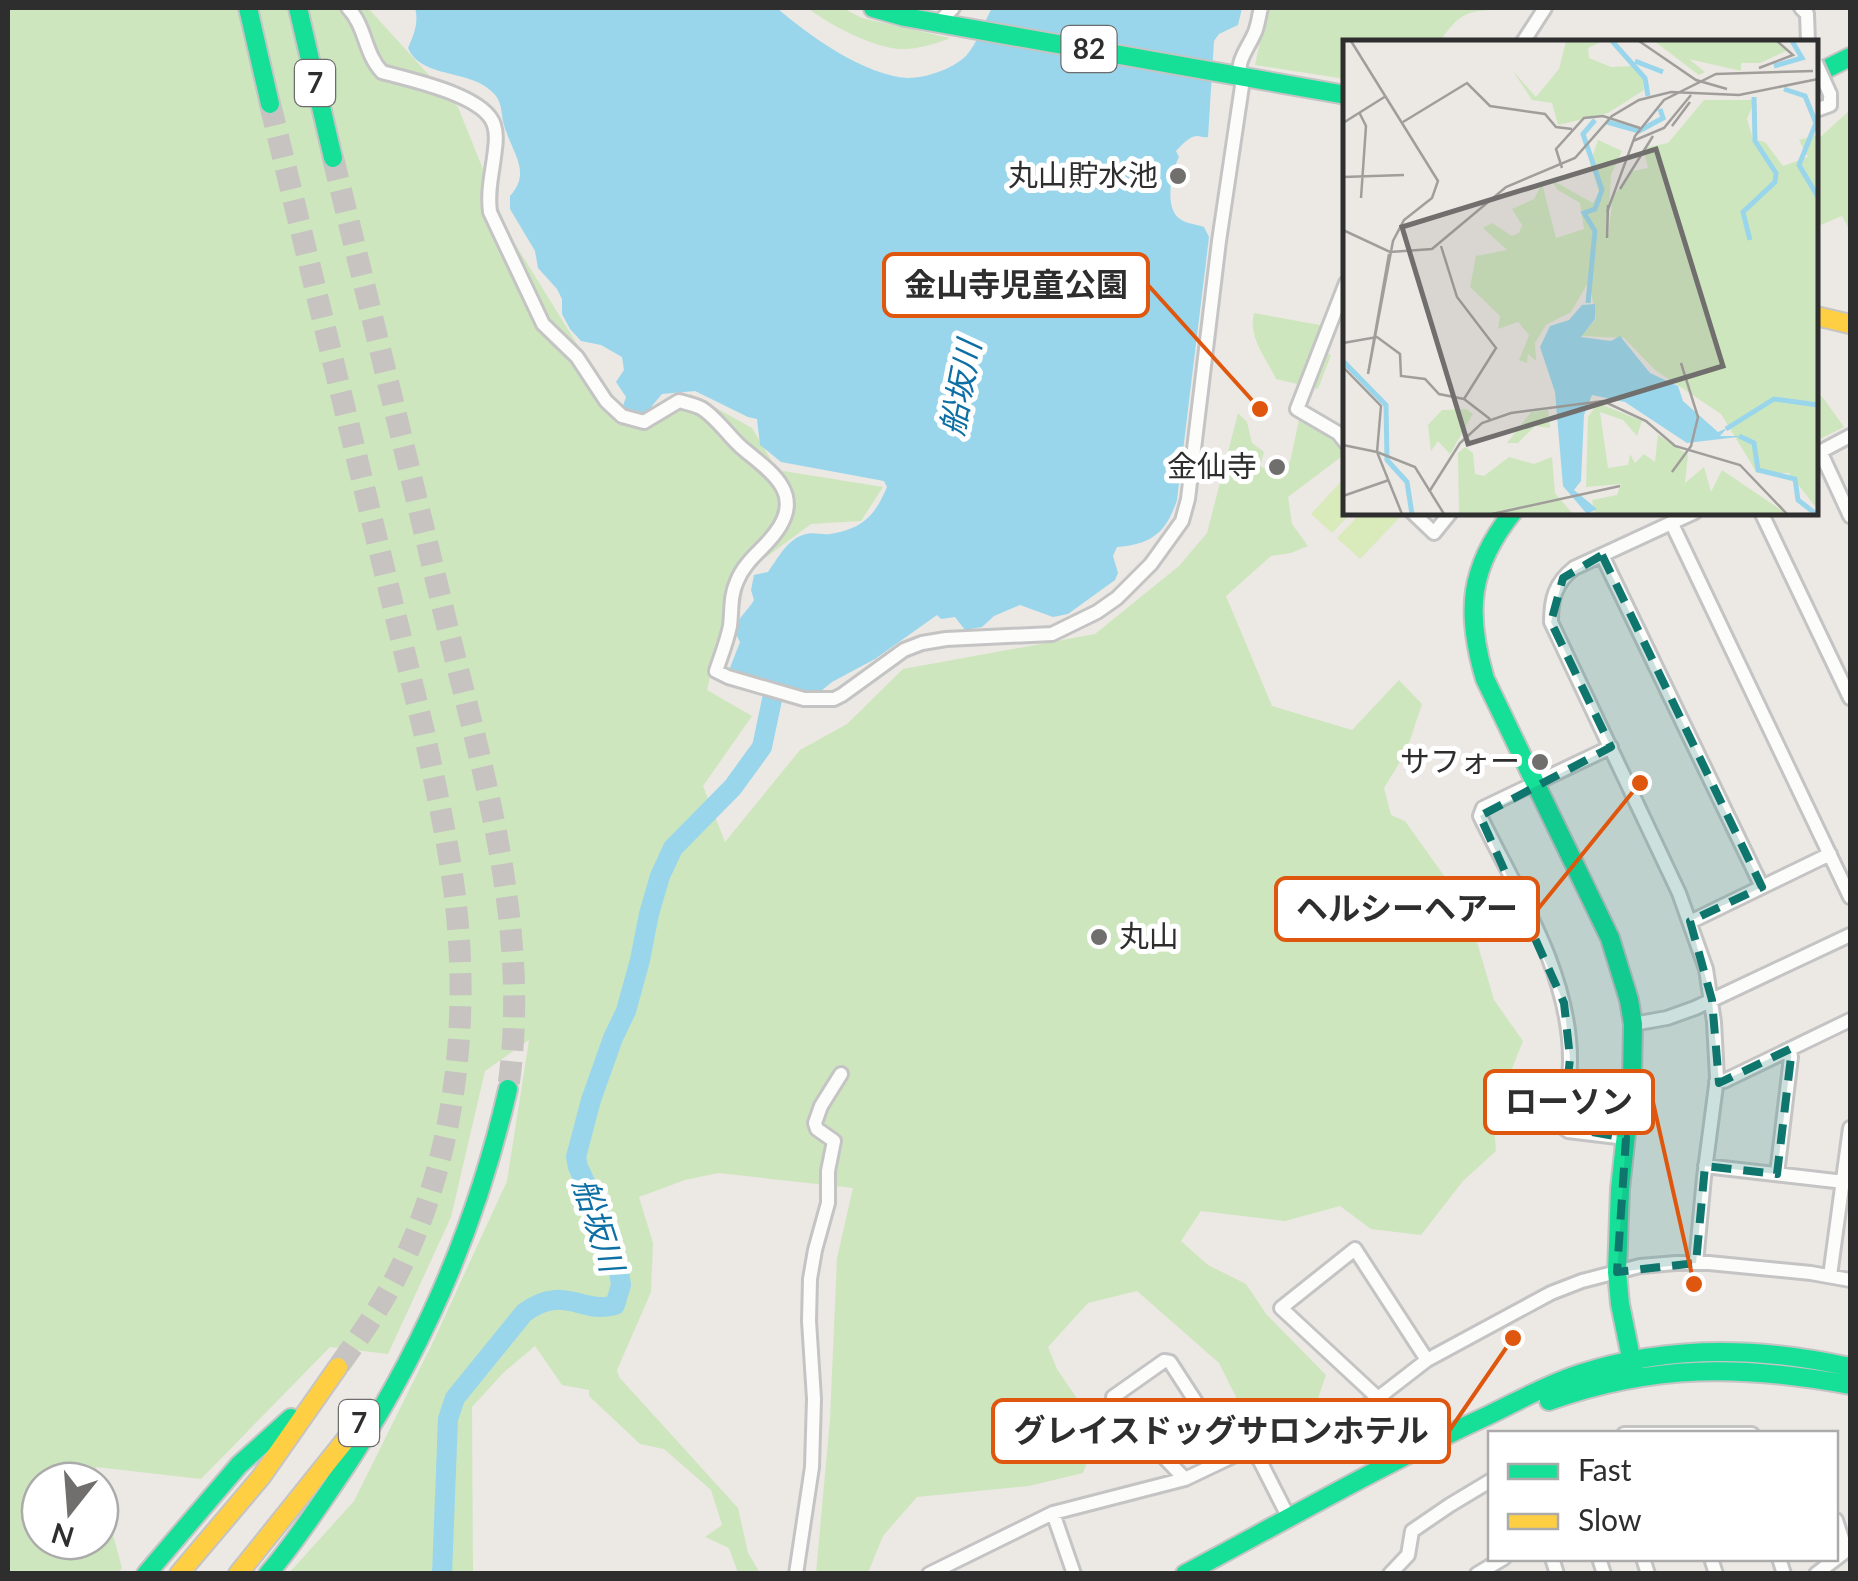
<svg xmlns="http://www.w3.org/2000/svg" width="1858" height="1581" font-family="Lato,'Noto Sans JP',sans-serif">
	<style>
		.green { fill: #cee6be }
		.pitch { fill: #d9eabb }
		.water { fill: #99d6ec }
		.lines { fill: none; stroke-linecap: round; stroke-linejoin: round }
		.river { stroke: #99d6ec; stroke-width: 20 }
		.highway-tunnel { stroke: #c6c3c0; stroke-width: 22; stroke-dasharray: 22 11; stroke-linecap: butt }
		.street-casing { stroke: #c5c4c5; stroke-width: 18 }
		.fast-casing { stroke: #c5c4c5; stroke-width: 22 }
		.slow-casing { stroke: #c5c4c5; stroke-width: 22 }
		.street { stroke: #fcfcfb; stroke-width: 12 }
		.fast { stroke: #16e098; stroke-width: 18 }
		.slow { stroke: #ffcf43; stroke-width: 18 }
		.street-bridge-casing { stroke: #c5c4c5; stroke-width: 18; stroke-linecap: butt }
		.street-bridge { stroke: #fcfcfb; stroke-width: 12 }
		.marked { fill: #0f766e; fill-opacity: 0.2; stroke: #0f766e; stroke-width: 8; stroke-dasharray: 20 12; stroke-linejoin: round }
		.poi-dot { fill: #706f6e; stroke: #fff; stroke-width: 4 }
		.labels { text-anchor: middle; stroke-width: 10; stroke-linejoin: round; paint-order: stroke }
		.shield { fill: #fff; stroke: #6d6d6d; stroke-width: 2.5 }
		.shield-label { font-size: 28px; font-weight: bold; fill: #2e2e2e }
		.poi-label { font-size: 30px; fill: #2e2e2e; stroke: #fff; text-anchor: end }
		.water-label { font-size: 32px; font-style: italic; fill: #0d6fa3; stroke: #fff }
		.inset-river { fill: none; stroke: #99d6ec; stroke-width: 5 }
		.inset-road { fill: none; stroke: #a09e9b; stroke-width: 2.5 }
		.view { fill: #706f6e; fill-opacity: 0.15; stroke: #706f6e; stroke-width: 5 }
		.inset-edge { fill: none; stroke: #2e2e2e; stroke-width: 5 }
		.leader { fill: none; stroke: #df570e; stroke-width: 4 }
		.callout-dot { fill: #df570e; stroke: #fff; stroke-width: 4 }
		.callout { fill: #fff; stroke: #df570e; stroke-width: 4 }
		.callout-label { font-size: 32px; text-anchor: middle; font-weight: bold; fill: #2e2e2e }
	</style>
	<rect width="100%" height="100%" fill="#ece8e4"/>
	<!-- green -->
	<path class="green" d="M8,8H368L458,107L509,234L601,383L642,424L691,394L752,428L777,470L883,487L861,521L811,524L749,570L720,633L707,690L752,716L703,786L725,842L800,750L847,724L903,669L1095,634L1179,566L1207,533L1238,413L1247,422L1252,443L1264,452L1260,466L1277,476L1290,462L1299,420L1329,437L1345,454L1288,497L1292,524L1308,546L1291,553L1271,556L1226,596L1272,706L1352,730L1399,680L1422,704L1406,752L1384,788L1391,815L1405,821L1467,908L1494,1000L1523,1041L1493,1116L1496,1151L1463,1181L1421,1235L1371,1229L1340,1206L1285,1221L1201,1211L1181,1241L1208,1265L1246,1284L1267,1315L1326,1375L1315,1407L1279,1426L1247,1419L1219,1363L1137,1291L1088,1303L1048,1347L1057,1369L1084,1409L1094,1444L1083,1473L1029,1486L917,1497L883,1536L868,1573H816L830,1419L837,1258L853,1188L718,1173L685,1180L639,1197L653,1243L651,1292L617,1370L619,1377L738,1508L748,1553L760,1573H738L729,1548L705,1537L722,1525L711,1490L664,1449L640,1444L589,1396V1390L562,1385L535,1346L504,1372L472,1407L473,1573H289L354,1501L434,1340L507,1181L529,1040L485,1071L451,1217L388,1354L330,1347L201,1479L96,1467L99,1481H40V1541H100V1486L122,1568L118,1573L8,1574Z
		M808,8H843L862,18L950,38C936,44 918,49 903,49C878,50 827,24 808,8Z
		M1267,8H1498L1495,10C1463,10 1457,18 1439,42H1346L1345,79L1255,65Z
		M1850,110V231L1842,216L1816,227V141Z
		M1254,313L1320,325L1314,348L1331,355L1318,389L1276,379C1266,357 1248,339 1254,313Z
		M1816,391L1824,399L1844,427L1816,441Z"/>
	<!-- pitch -->
	<path class="pitch" d="M1345,477L1346,512L1351,513L1332,533L1311,514Z
		M1362,512L1397,513L1401,516L1360,559L1337,538Z"/>
	<!-- water -->
	<path class="water" d="M415,8H777C808,35 865,76 908,78C921,78 934,74 946,69C952,66 961,61 966,56C977,44 984,22 992,8H1242L1238,25L1219,34L1214,41L1208,137C1204,138 1201,136 1197,136C1189,136 1180,147 1176,151L1179,157C1171,173 1164,208 1180,219C1187,224 1196,224 1204,227L1209,237L1177,500C1166,533 1152,544 1117,547L1113,556L1118,573L1115,580L1068,614L1053,617L1020,605L994,616L982,627L965,630L955,617L941,619L937,615L875,659L832,682L816,695L728,673L740,642L734,630C738,617 747,612 754,600L751,590L754,575L768,572C778,558 788,538 806,534C813,532 822,535 830,534C862,529 875,516 887,487L884,481L781,462L760,445L757,419L748,417L695,391L662,394L652,406L649,417L622,409L626,397L616,382L624,370L622,357L601,345L581,341L570,329L562,314V299L557,289L538,268L535,251L510,209V196C531,173 514,155 506,131C498,110 507,100 483,85C460,71 419,75 408,48C414,35 419,22 415,8Z"/>
	<g class="lines">
		<!-- river -->
		<path class="river" d="M442,1574L448,1419L455,1398L524,1313C563,1283 583,1315 615,1305L621,1285L619,1271L599,1212L578,1167L576,1157L591,1100L613,1038L626,1011L640,960L649,914L660,876L673,848L733,787L762,747L773,695"/>
		<!-- highway-tunnel -->
		<path class="highway-tunnel" d="M270,104L424,732C435,784 447,836 454,889C471,1019 456,1159 396,1277C379,1309 359,1338 338,1367
			M333,158C370,308 407,459 443,609C481,766 532,927 508,1089"/>
		<!-- street casing -->
		<g class="street-casing">
			<path id="street" d="M348,8C366,26 364,53 382,72C410,80 485,95 494,125C496,131 496,142 495,149C493,170 487,190 490,212L543,324L577,357L606,401L622,416L644,422L679,401C686,403 695,405 701,408C714,415 729,436 740,446C763,467 803,488 780,526C768,547 746,558 737,581C730,596 732,610 730,626C727,641 721,656 716,671L728,677L804,699H834L842,695L904,650L922,643L946,639L1052,634L1097,612L1117,598L1151,564L1182,521L1188,499L1219,241L1242,86C1234,61 1246,53 1255,32C1258,25 1259,15 1261,8
				M1801,8L1807,14L1808,42
				M939,22L953,8
				M1523,42L1545,8
				M1816,110L1830,105V94
				M1346,283L1297,409L1338,433L1346,443
				M1820,451L1850,516
				M1816,454L1850,436
				M1412,512L1434,533L1451,512
				M1695,512L1574,568C1555,583 1551,599 1551,622L1679,893L1706,969L1714,1022L1717,1078L1704,1177L1696,1263
				M1761,512L1850,698
				M1672,524L1850,897
				M1602,555L1762,887
				M1611,747L1483,808L1480,816C1516,890 1570,973 1570,1059C1570,1081 1566,1105 1563,1127L1568,1131L1626,1138
				M1690,922L1830,854
				M1633,1024L1667,1018L1695,1008L1850,935
				M1716,1082L1724,1081L1850,1020
				M1705,1166L1844,1182
				M1777,1174L1791,1057L1790,1049
				M1830,1276L1850,1128
				M1378,1398L1281,1308L1355,1249L1427,1360
				M1624,1434H1752
				M1185,1479L1113,1404V1397L1164,1361L1170,1362L1205,1416L1250,1448L1260,1461L1289,1518
				M1053,1513L1074,1574
				M1552,1558L1557,1574
				M1599,1558L1604,1574
				M1643,1558L1648,1574
				M1711,1558L1716,1574
				M1779,1558L1784,1574
				M796,1574L812,1467L814,1399L809,1321L810,1279L815,1250L828,1203V1171L834,1141L817,1129L815,1123L821,1106L841,1074
				M929,1574L1053,1513L1185,1479L1250,1448L1319,1437L1378,1398L1427,1360L1551,1293L1582,1281L1640,1266L1676,1263H1709L1811,1273L1850,1280
				M1390,1574L1408,1555L1412,1531L1450,1505L1490,1481
				M1477,1574L1504,1558
				M1816,1574L1846,1551L1836,1520"/>
		</g>
		<!-- fast casing -->
		<g class="fast-casing">
			<path id="fast" d="M248,8L270,104
				M298,8L333,158
				M873,8L905,17L1346,95
				M1816,74L1850,57
				M1513,512C1469,567 1465,612 1485,679L1610,938L1629,1000L1633,1024L1632,1079L1620,1189L1617,1272L1620,1304L1634,1372
				M1549,1401C1654,1364 1742,1365 1850,1385
				M146,1574L239,1465L291,1418
				M268,1574C293,1545 314,1513 336,1481C419,1359 475,1232 508,1089
				M1185,1574C1286,1520 1385,1463 1489,1415C1518,1401 1548,1384 1579,1374C1667,1345 1761,1347 1850,1367"/>
		</g>
		<!-- slow casing -->
		<g class="slow-casing">
			<path id="slow" d="M1816,316L1850,324
				M179,1574L261,1477L338,1367
				M238,1574L355,1428"/>
		</g>
		<!-- street -->
		<use href="#street" class="street"/>
		<!-- fast -->
		<use href="#fast" class="fast"/>
		<!-- slow -->
		<use href="#slow" class="slow"/>
		<!-- street-bridge casing -->
		<g class="street-bridge-casing">
			<path id="street-bridge" d="M1816,63L1830,94"/>
		</g>
		<!-- street-bridge -->
		<use href="#street-bridge" class="street-bridge"/>
	</g>
	<!-- marked area -->
	<path class="marked" d="M1602,555L1762,887L1690,921L1712,1000L1719,1083L1790,1049L1791,1057L1777,1174L1705,1166L1696,1263L1617,1272L1626,1138L1563,1127L1570,1058L1564,1003L1480,816L1611,747L1551,622L1563,578Z"/>
	<!-- markers -->
	<g class="poi-dot">
		<circle cx="1178" cy="176" r="10"/>
		<circle cx="1277" cy="467" r="10"/>
		<circle cx="1540" cy="762" r="10"/>
		<circle cx="1099" cy="937" r="10"/>
	</g>
	<g class="labels">
		<!-- shield labels -->
		<g class="shield">
			<rect x="1061.5" y="26" width="55" height="46" rx="8"/>
			<rect x="295" y="60" width="40" height="46" rx="8"/>
			<rect x="339" y="1400" width="40" height="46" rx="8"/>
		</g>
		<g class="shield-label">
			<text x="1089" y="59">82</text>
			<text x="315" y="93">7</text>
			<text x="359" y="1433">7</text>
		</g>
		<!-- poi labels -->
		<g class="poi-label">
			<text x="1158" y="186">丸山貯水池</text>
			<text x="1257" y="477">金仙寺</text>
			<text x="1520" y="772">サフォー</text>
			<text x="1119" y="947" text-anchor="start">丸山</text>
		</g>
		<!-- water labels -->
		<g class="water-label">
			<text transform="translate(961 388) rotate(-79)" y="11">船坂川</text>
			<text transform="translate(598 1225) rotate(72)" y="11">船坂川</text>
		</g>
	</g>
	<!-- overview -->
	<g transform="translate(1343 40)">
		<rect width="475" height="475" fill="#ece8e4"/>
		<path d="M223,1H260L245,8L246,18L268,27L289,26L299,34L301,50L265,73L215,85L209,63L189,60L170,31L193,57L216,29ZM311,1H436L445,10L417,23H398V31L346,19L362,32L356,35ZM361,60H412L404,79L410,99L422,102L440,126L465,117L456,100L473,95L475,86V470L446,433H414L378,374L312,330L281,298L238,296L253,279L246,241L228,272L203,285L192,303L193,321L185,314L184,323L176,320L186,295L175,282L155,289L157,276L127,247L133,216L164,210L140,188L149,183L169,196L176,193L179,185L169,169L191,159L199,143L213,198L241,189L237,163L215,150L207,139L250,163L256,152L247,123L255,100L279,111L268,135L264,204L270,156L290,131L305,128L300,108L325,103ZM255,363L299,381L294,396L280,380L257,372L265,428L285,425L287,414L292,423L301,414L312,422L315,395L345,415L342,443L361,427L368,452L379,430L444,474H252L249,460L274,455L278,444L243,447L245,377ZM123,369L130,374L107,414L95,401L88,411L85,385L99,370ZM205,370L207,388L192,386L175,403H164L188,372ZM122,407L130,413L132,434L141,436L166,417L191,424L209,417L212,453L230,474H116L115,413Z" fill="#cee6be"/>
		<path d="M252,264V279L238,297L268,301L277,296L307,333L335,346L340,361L375,392L384,388L377,396H403L344,403L282,362L249,355L241,375L238,441L231,450L254,469L244,474L220,446L212,352L197,307L207,286L226,280L239,265Z" fill="#99d6ec"/>
		<path class="inset-river" d="M269,1L302,38L305,56M292,21L320,32M431,26L459,18L449,1M441,49L462,56L473,83L456,125L475,157M264,82L296,91L320,78L317,69M407,200L400,172L432,142L433,133L412,101L411,57M245,263L252,191L241,173L252,169L259,150L240,94L252,80M0,321L43,365L44,420L64,442L69,474M383,389L431,359L475,365M396,396L411,403L415,430L452,439L455,460L473,474"/>
		<path class="inset-road" d="M8,1L95,141L89,158L61,180L50,201L25,334L46,214M296,1L353,40L384,49M416,28L450,15L434,1M16,72L23,86L18,158M60,82L124,43L147,66L202,74L213,87L229,89M0,83L43,56M329,86L347,62M290,101L321,88L348,55M219,128L213,109L241,78L260,76L297,88M0,137L61,135M277,149L310,96M264,172L292,96L321,60L373,34L470,31M0,190L47,212L89,209L163,147L232,118L269,76L296,60L328,52L396,55L475,39M264,198L265,165M98,206L114,257L153,308L121,359M0,303L34,297L57,314L58,336L82,339L96,354L121,359L147,379M0,327L38,366L34,412M0,405L34,412M34,412L72,427L101,474M34,412L59,474M329,432L348,406L355,377L338,323M86,452L117,403L139,383L168,373L260,361L303,381L332,406L397,425L444,474M0,456L46,440M149,474L277,446"/>
		<path class="view" d="M313,109L380,326L125,404L59,187Z"/>
		<rect width="475" height="475" class="inset-edge"/>
	</g>
	<!-- callouts -->
	<path class="leader" d="M1260 409L1148 285M1640 783L1538 909M1694 1284L1653 1102M1513 1338L1449 1431"/>
	<g class="callout-dot">
		<circle cx="1260" cy="409" r="10"/>
		<circle cx="1640" cy="783" r="10"/>
		<circle cx="1694" cy="1284" r="10"/>
		<circle cx="1513" cy="1338" r="10"/>
	</g>
	<g class="callout">
		<rect x="884" y="254" width="264" height="62" rx="10"/>
		<rect x="1276" y="878" width="262" height="62" rx="10"/>
		<rect x="1485" y="1071" width="168" height="62" rx="10"/>
		<rect x="993" y="1400" width="456" height="62" rx="10"/>
	</g>
	<g class="callout-label">
		<text x="1016" y="296">金山寺児童公園</text>
		<text x="1407" y="920">ヘルシーヘアー</text>
		<text x="1569" y="1113">ローソン</text>
		<text x="1221" y="1442">グレイスドッグサロンホテル</text>
	</g>
	<!-- border -->
	<rect width="1858" height="1581" fill="none" stroke="#2e2e2e" stroke-width="20"/>
	<!-- legend -->
	<rect x="1488" y="1431" width="350" height="130" fill="#ffffff" stroke="#ababab" stroke-width="2.5"/>
	<rect x="1508" y="1464" width="50" height="15" fill="#16e098" stroke="#ababab" stroke-width="2.5"/>
	<text x="1578" y="1481" font-size="30" fill="#2e2e2e">Fast</text>
	<rect x="1508" y="1514" width="50" height="15" fill="#ffcf43" stroke="#ababab" stroke-width="2.5"/>
	<text x="1578" y="1531" font-size="30" fill="#2e2e2e">Slow</text>
	<!-- north arrow -->
	<g transform="translate(70 1511) rotate(197)"><circle r="48" fill="#ffffff" stroke="#ababab" stroke-width="2.5"/>
	<path d="M0-8L18 38L0 25L-18 38Z" fill="#706f6e"/>
	<text y="-15" font-size="28" font-weight="bold" text-anchor="middle" fill="#2e2e2e">N</text>
	</g>
</svg>
